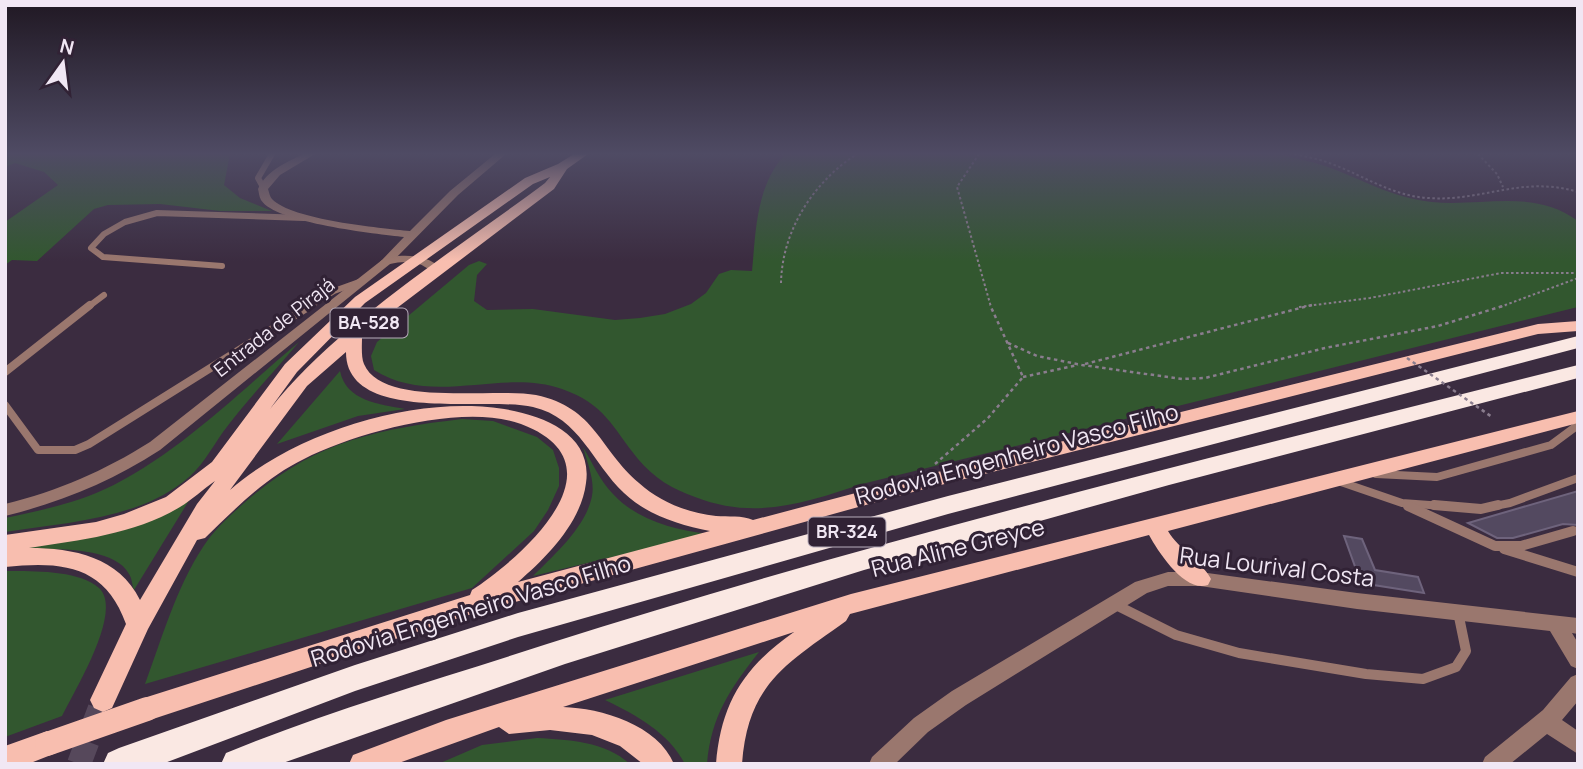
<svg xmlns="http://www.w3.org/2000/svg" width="1583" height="769" font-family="Manrope,sans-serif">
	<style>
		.green { fill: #32572f }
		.building { fill: #534960; stroke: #6e637c; stroke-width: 2 }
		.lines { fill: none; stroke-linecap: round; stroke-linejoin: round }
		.primary-tunnel { stroke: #56485b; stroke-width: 24; stroke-dasharray: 24 11; stroke-linecap: butt }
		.path-far1 { stroke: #8a7d8e; stroke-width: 2; stroke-dasharray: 2.5 2.5; stroke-linecap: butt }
		.path { stroke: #8a7d8e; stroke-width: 2.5; stroke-dasharray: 3.5 3.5; stroke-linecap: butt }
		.service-far2 { stroke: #9a776e; stroke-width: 6 }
		.service-far1 { stroke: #9a776e; stroke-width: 8 }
		.service { stroke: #9a776e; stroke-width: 10 }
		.minor { fill: #9a776e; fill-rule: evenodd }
		.tertiary { fill: #9a776e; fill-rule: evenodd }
		.primary { fill: #f8beaf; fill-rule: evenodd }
		.motorway { fill: #fae8e3; fill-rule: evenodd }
		.path-bridge { stroke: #8a7d8e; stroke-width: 2.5; stroke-dasharray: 3.5 3.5; stroke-linecap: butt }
		.primary-bridge { stroke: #f8beaf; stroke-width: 24 }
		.labels { text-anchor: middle; stroke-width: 6; stroke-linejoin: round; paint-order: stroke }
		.shield { fill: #312235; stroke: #b7acbb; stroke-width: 2 }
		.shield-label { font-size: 18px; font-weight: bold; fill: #f1e7f4 }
		.street-label { font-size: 19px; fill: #f1e7f4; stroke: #312235 }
		.near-street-label { font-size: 23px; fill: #f1e7f4; stroke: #312235 }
	</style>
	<rect width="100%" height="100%" fill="#3b2c40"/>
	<!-- green -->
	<path class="green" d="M5,154H230L224,185L240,198L272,211H220L160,204L108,205L94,209L37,261L12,260L5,265V222L58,185L44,172L15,163L5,167Z
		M785,154H1278C1294,158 1310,161 1325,166C1362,179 1392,198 1432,202C1482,207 1534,188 1578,221V307L866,483C806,502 757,521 695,497C672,489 654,478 638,459C612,427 605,404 562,389C501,368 433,407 374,370L371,356L377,342L469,265L479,261L487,264L477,275L474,301L487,310L533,309L615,320L640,318L665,314L691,304L706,293L719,274L731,270L752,271C756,229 756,187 785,154Z
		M299,342C274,372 246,401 223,432C211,449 201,469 183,482C136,519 63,523 5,532V518C38,511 72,504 103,490C175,457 238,393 299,342Z
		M340,371C346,401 379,404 405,409L358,416L277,444Z
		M462,419L493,421L537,437L553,450L559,468V486L548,510L534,531L472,588L145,684C162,638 176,588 203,547C215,528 235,511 251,497C318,441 378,429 462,419Z
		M583,447C592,462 600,481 613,494C637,520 674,530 708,534L533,576C554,555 586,527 592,496C595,480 587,462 583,447Z
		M193,494L134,590C132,585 132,578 129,574C114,545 46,549 17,549L117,532L137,525Z
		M5,571C31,571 80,570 99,588C124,611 74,691 62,716L5,737Z
		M759,652C730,689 711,716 707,764H685C668,732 636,715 605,700Z
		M537,738C570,740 604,741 630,764H438L482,745Z"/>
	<!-- building -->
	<path class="building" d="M1578,491V525L1563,524L1513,538H1497L1468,523Z
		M1344,536L1362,539L1375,570L1418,577L1424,593L1361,583Z"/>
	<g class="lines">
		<!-- primary-tunnel -->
		<path class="primary-tunnel" d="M79,764L103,700"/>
		<!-- path-far1 -->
		<path class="path-far1" d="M979,154L957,187L991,307
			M1295,154C1307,157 1320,159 1332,164C1364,176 1393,196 1428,198C1482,202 1522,175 1578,192
			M1478,154L1497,174L1503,187
			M781,283C782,231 813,182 857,154
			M1299,307L1370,298L1501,273H1578
			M1500,307L1578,278"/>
		<!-- path -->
		<path class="path" d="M1008,343L1037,356L1082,365L1182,379L1205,378L1325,348L1438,326L1506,305
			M1085,364L1312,305
			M1023,377L1078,365
			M935,464L988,418L1023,377L990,305"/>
		<!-- service-far2 -->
		<path class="service-far2" d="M263,187L258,178L272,154
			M222,266L103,257L91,248L104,234L125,222L157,213L304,218
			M88,307L104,295
			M308,307L334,291L359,282"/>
		<!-- service-far1 -->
		<path class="service-far1" d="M5,372L90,305
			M5,405L38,450H75L89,444L311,305
			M1376,474L1437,477L1551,445L1578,425
			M1338,481L1402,503L1457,507
			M1408,506L1411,507
			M1490,507L1510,503L1578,478"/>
		<!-- service -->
		<path class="service" d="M1434,505L1481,509L1498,505
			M1408,506L1495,546H1521L1573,531
			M1504,549L1578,572
			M1114,604L1176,635L1239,653L1366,674L1423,679L1456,667L1466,651L1458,612"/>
		<!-- minor -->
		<path class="minor" d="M303,154H315L280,175L268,189C269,192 270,197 272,199C292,220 380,228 410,231L450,191L495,154H506L458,195L390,264L386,265L380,262L404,237C377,234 275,223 261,200C259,196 259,193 258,189C267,170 286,163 303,154Z
			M1168,572H1200L1357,593L1578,618V634L1572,633L1578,643V669L1571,666L1550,631L1357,609L1200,586H1168L1147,593L966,705L928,732L895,764H869L872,757L914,718L952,691L1135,582Z
			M1578,674V701L1562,720L1578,731V754L1547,734L1510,764H1482L1485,757L1543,710L1571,677Z"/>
		<!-- tertiary -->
		<path class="tertiary" d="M398,256C415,255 431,257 442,270L440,272C431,274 428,267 419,264C410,261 399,262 390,264L160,450C112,481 62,502 5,516V504C58,491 104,471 150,442L382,260Z"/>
		<!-- primary -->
		<path class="primary" d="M574,154H588L567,169L554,189L393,311L362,338C362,345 361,357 364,364C382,408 496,387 536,395C596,408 599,449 639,483C660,502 688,513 716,516C728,517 742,515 753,520L909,479L1538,324L1578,321V331L1538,334L909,493L465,616L147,721L138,717L134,709L138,701L147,697L470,595L472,590C524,556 627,464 521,424C464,403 357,432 304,459C265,478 236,508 205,538L197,540L148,629L112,708L103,712L94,708L90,700L126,624C105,565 62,561 5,567V535L96,522L124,514L166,497L212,462L285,364L355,297L525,178L558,164ZM550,177L545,183C457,249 338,323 270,409L297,372L365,303L533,184ZM346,352C346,425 488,396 533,407C580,418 592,463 624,493C647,515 679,525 710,531L518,582C546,558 581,523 586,483C595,421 512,406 467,406C388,405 289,438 230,490L307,386ZM215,481L197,504L140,600C119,557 74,548 29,548C81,540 135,534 180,507C192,500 203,489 215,481Z
			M1578,411V423L1168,531C1179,550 1201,560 1211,579L1208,585C1185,593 1159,553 1149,535L850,614L846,621C786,664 748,684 742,764H716C721,703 744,667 794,632L563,707C601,708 658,725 674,764H643L620,746L592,735L550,730L509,734L499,727L396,764H349L353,755L446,720L851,594Z
			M47,731L56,735L60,744L56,753L28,764H5V746Z"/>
		<!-- motorway -->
		<path class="motorway" d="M1578,336V348L948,514L518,637L355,691L162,764H103L108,753L119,748L355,665L518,613L948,496Z
			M1578,365V378L1169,485L864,570L565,664L280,764H221L226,753C330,710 440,679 547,644C887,536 1233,452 1578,365Z"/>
		<!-- path-bridge -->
		<path class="path-bridge" d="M1407,358L1492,417"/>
		<!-- primary-bridge -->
		<path class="primary-bridge" d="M47,744L147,709"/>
	</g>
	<!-- sky -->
	<linearGradient id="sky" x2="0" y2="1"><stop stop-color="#201823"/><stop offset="0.59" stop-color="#4f4b64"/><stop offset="1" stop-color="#4f4b64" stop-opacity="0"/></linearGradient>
	<rect width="1583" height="261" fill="url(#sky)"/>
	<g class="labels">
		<!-- shield labels -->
		<g class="shield">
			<rect x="330.5" y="308.5" width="77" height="29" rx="5"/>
			<rect x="808.5" y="517.5" width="77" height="29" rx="5"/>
		</g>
		<g class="shield-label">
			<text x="369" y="329">BA-528</text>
			<text x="847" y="538">BR-324</text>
		</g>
		<!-- street labels -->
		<g class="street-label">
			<text transform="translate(274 327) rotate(-38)" y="7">Entrada de Pirajá</text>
		</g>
		<!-- near-street labels -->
		<g class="near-street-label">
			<text transform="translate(1017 454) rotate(-15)" y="8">Rodovia Engenheiro Vasco Filho</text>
			<text transform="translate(958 548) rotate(-14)" y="8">Rua Aline Greyce</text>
			<text transform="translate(1277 567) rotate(7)" y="8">Rua Lourival Costa</text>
			<text transform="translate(471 611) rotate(-17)" y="8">Rodovia Engenheiro Vasco Filho</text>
		</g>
	</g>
	<!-- border -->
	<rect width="1583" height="769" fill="none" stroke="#f1e7f4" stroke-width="14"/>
	<!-- north arrow -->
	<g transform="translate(63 63) rotate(14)" stroke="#312235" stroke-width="5" paint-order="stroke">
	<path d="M0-5L12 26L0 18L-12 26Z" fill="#f1e7f4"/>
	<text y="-10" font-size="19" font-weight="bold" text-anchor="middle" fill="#f1e7f4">N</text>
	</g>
</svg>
